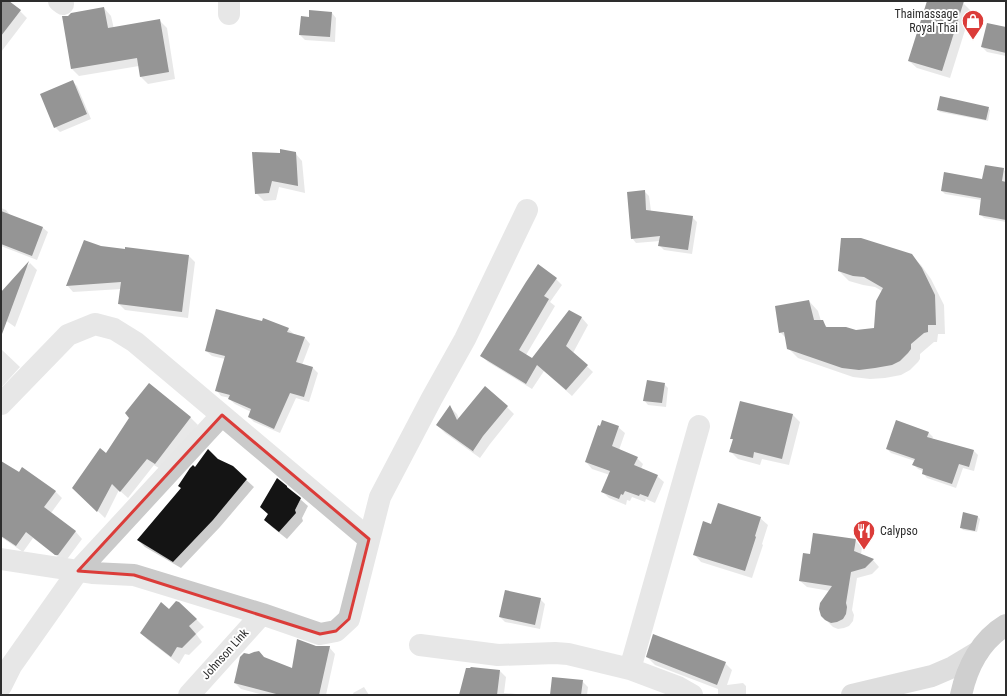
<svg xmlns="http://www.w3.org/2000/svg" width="1007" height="696" font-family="'Roboto Condensed',sans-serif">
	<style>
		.shadow { fill: #0003 }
		.building { fill: #141414 }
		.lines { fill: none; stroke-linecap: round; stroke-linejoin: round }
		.street { stroke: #cacaca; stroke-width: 22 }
		.secondary { stroke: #b7b7b7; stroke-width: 22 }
		.highway { stroke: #949494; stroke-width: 22 }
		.marked { fill: none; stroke: #db3c39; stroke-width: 3; stroke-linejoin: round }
		.labels { text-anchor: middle; stroke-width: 4; stroke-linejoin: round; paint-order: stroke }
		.poi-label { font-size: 12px; fill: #2d2d2d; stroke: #fff; text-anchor: end }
		.street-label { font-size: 12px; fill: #2d2d2d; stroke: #fff }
	</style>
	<rect width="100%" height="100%" fill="#fff"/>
	<!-- shadow -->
	<path class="shadow" d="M1,1H7L20,11L27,18L1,52Z
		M928,1H955L963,3L971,11L950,78L917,68L909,61Z
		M104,8L111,16L114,29L159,20L167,28L175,79L148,84L141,77L139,66L79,76L72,69Z
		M332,13L336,18L335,42L305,40L300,35L310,18Z
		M1006,28V56L987,52L982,47Z
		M72,81L77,86L91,119L60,132L55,127Z
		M988,108L990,110L988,121L940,112L938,110Z
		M295,153L302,161L305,193L279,187L276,200L264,201L256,193Z
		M1003,169L1006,172L1005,182L1006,183V222L984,218L980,214L981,200L945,194L942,191L983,180Z
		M645,192L649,196L651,211L692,217L697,222L692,254L664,250L659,245L660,241L636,243L632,238Z
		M1,208L6,210L10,215L43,228L48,232L37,260L1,246Z
		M100,247L189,256L195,262L188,318L125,310L119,304L121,289L73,292L67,285Z
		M911,255L921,265L931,279L944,305L945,334H938L937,342H934L920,354V359L918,362L910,370L901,375L885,378L870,379L853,377L798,358L788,348L786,338L780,332L809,301L818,311L821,321L828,328L856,331L875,329L882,291L875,287L863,285L849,281L839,271Z
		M30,263L37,270L15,327L1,317V294Z
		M556,279L562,285L550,302L555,306L526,355L532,359L569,311L582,318L588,325L573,353L593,372L572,396L544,371L532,389L488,362L482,356Z
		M288,329L294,334L305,338L310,344L302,365L312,367L318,373L309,402L296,398L280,433L254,422L249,417L251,412L235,404L229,399L230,398L221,396L216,390L225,359L212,356L206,351Z
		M1,349L20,367L1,388Z
		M664,384L668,388L666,407L648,405L644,400Z
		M149,385L191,418L198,425L162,470L154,465L128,498L119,490L105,518L81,495L131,418Z
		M450,407L457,414L459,419L507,407L514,414L490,444L480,458L445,433L437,425Z
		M793,415L800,422L789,465L762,459L760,465L738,459L731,452L733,440L731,438Z
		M618,427L625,433L619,450L637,458L643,464L641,469L657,476L664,482L655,503L646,499L645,502L632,497L630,501L627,500L626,505L609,498L603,492L610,475L592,469L586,462Z
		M929,433L933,437L932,439L974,451L978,455L974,471L963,468L956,488L927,478L923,473V471L918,469L914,465L915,461L891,453L887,449Z
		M217,459L232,467L254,487L220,527L181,568L145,547L138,540L182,489L179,486L195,468Z
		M1,462L55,491L62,498L51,513L76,532L82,539L65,562L63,561L33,538L23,552L1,537Z
		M300,499L308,506L302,518L303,521L287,539L272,527L265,520Z
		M963,514L978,517L980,519L977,532L963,530L961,527Z
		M760,518L768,525L762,544L763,545L752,578L701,562L694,554L712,525Z
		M855,540L862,547L861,555L873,560L879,567L872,574L857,578L852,610L854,615L853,621L849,626L844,628L838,629L833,627L826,620L830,591L807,587L800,581L811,555Z
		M540,599L545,604L540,629L505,622L500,617Z
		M169,611L196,619L204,627L196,634L202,642L189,655L185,654L179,664L148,640L141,633Z
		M316,647H329L335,654L326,695H264L241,689L235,683L264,658L292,669Z
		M647,657L725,663L732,670L727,685L743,683L746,686V695H718V689L655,665Z
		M471,668L500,671L506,677L504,693L527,695H460Z
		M582,681L588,687L587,695H551Z
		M364,687L369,695H354L353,693Z"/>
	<!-- building -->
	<path class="building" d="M1,1H9L21,10L1,36Z
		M927,1H964L942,71L908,61Z
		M104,7L108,28L160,19L169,72L140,77L137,58L71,69L62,16H68L71,13Z
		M309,10L332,12L330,37L299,35L301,16L309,17Z
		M987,23L1006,27V53L981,47Z
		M73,80L87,114L54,128L40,94Z
		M940,96L989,107L986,120L937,110Z
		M280,149L296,152L298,186L272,181L269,193L255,194L252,152L280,153Z
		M985,165L1004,168L1002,181L1006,182V220L979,215L981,198L941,191L944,172L982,179Z
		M645,190L646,210L693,216L688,250L658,246L660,236L631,239L627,192Z
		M1,211L43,227L32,256L1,244Z
		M841,238H861L912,254L922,268L935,295L936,325H928V332L924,333L911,344V349L908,353L900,361L892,365L875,368L859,370L842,368L787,349L784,332L779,333L775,306L809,300L814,320H823L826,327H846L856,330L874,328L876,301L883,288L864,277L853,276L838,271Z
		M84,240L101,246L125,249V247L189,255L182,312L118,304L121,282L66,286Z
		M29,261L2,334H1V292Z
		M538,264L557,278L544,296L549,299L519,350L532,358L569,310L582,317L566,346L588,365L566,390L537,365L526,384L480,356L526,282Z
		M216,309L262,321L263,318L289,328L287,332L305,337L296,362L313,367L304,397L290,393L274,429L248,417L251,409L228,399L230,395L215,391L225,356L205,351Z
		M647,380L665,383L662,403L643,401Z
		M149,383L191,417L155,464L147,459L120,492L112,484L97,512L72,488L100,448L106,453L129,418L125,413Z
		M485,386L508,406L483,436L473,451L474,452L436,425L450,405L457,420Z
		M740,401L793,414L782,459L754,452L753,458L729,452L733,439H730Z
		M602,420L619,426L612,446L638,457L634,465L658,475L648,497L640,494L639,496L625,491L623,495L621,494L619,499L601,492L610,471L585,462L598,425L600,426Z
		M896,420L929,432L927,437L974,450L969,467L959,464L952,484L922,474L923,469L912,465L915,459L886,449Z
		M208,449L218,459L233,466L247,479L213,520L173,562L137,540L181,488L178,486L190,468L193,465L195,467Z
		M1,461L19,472L22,467L56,491L44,507L76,531L58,555H55L26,532L16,546L1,536Z
		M277,478L287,486V487L301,498L295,510L296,513L279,532L264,520L268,514L260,507Z
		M718,503L761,517L755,536L756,537L745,571L693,555L703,521L711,524Z
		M963,512L978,516L975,531L960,528Z
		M813,533L856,539L854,551L874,559L865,568L851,572L846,603L847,607L846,614L843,619L837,622L831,623L825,620L821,616L819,609L820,603L832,586L799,581L803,553L810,554Z
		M505,590L541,598L535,625L499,617Z
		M176,601L179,602L197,619L189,626L196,634L182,648L177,647L171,657L140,633L161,602L169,609Z
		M653,634L726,662L717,685L646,657Z
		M297,639L316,646H330L319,695H280L234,683L240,657L244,653L249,654L254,652L259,651L264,657L292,668Z
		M471,667L500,670L497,695H459L466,668H470Z
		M552,677L583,680L581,695H550Z"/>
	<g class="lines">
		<!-- street -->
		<path class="street" d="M59,1L63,4
			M229,14V1
			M1,404L68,335L95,324L114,329L135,342L369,539
			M1,559L92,573L134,575L262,614L320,634L336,631L349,619L380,497L432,398L465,339L527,210
			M420,645L498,655L555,653L568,654L630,669L678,687L692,695
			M630,669L699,426
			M1,686L11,666L78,571L222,415
			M189,695L262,614"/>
		<!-- secondary -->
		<path class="secondary" d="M852,695L932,676L953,667L978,652"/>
		<!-- highway -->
		<path class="highway" d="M961,695C967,667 981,640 1006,625"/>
	</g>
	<!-- marked area -->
	<path d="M0 0H1007V696H0ZM222,415L369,539L349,619L336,631L320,634L134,575L78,571Z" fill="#fff" fill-opacity=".55" fill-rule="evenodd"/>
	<path class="marked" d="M222,415L369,539L349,619L336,631L320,634L134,575L78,571Z"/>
	<!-- icons -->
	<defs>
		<g id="shop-pin" transform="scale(1.15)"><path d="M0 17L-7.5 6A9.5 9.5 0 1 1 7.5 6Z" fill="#db3c39" stroke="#fff"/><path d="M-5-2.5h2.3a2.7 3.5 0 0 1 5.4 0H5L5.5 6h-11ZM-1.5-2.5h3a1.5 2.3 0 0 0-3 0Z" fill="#fff"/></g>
		<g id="restaurant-pin" transform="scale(1.15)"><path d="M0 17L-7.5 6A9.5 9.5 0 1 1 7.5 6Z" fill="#db3c39" stroke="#fff"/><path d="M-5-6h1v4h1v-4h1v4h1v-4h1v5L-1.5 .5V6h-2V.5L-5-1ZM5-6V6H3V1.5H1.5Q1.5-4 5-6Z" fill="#fff"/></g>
	</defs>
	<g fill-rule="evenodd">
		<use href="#shop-pin" x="973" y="21"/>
		<use href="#restaurant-pin" x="864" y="531"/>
	</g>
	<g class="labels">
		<!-- poi labels -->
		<g class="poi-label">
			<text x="958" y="18">Thaimassage<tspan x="958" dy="14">Royal Thai</tspan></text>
			<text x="880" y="535" text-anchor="start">Calypso</text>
		</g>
		<!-- street labels -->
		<g class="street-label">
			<text transform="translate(225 654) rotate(-48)" y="4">Johnson Link</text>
		</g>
	</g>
	<!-- border -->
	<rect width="1007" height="696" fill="none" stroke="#2d2d2d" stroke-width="4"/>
</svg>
